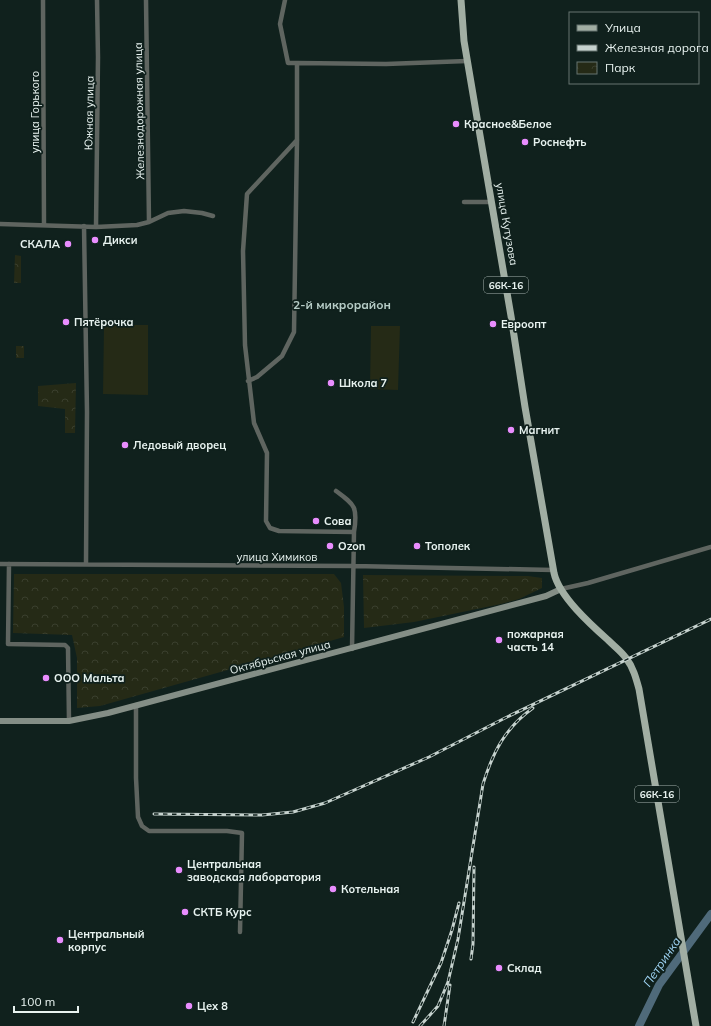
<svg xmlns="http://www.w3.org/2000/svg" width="711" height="1026" font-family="Mulish,sans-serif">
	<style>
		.green { fill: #252a16 }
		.park { fill: url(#park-crowns) }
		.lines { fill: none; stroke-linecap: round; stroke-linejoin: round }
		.river { stroke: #4f6a7a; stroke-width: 8 }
		.street { stroke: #5f6560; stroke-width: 4.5 }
		.secondary { stroke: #848e86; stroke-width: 6 }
		.primary { stroke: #a1aea3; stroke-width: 7 }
		.rail-casing { stroke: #c6d2ce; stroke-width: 3 }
		.rail { stroke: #10211d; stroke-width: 1.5; stroke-dasharray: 4.5; stroke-linecap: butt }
		.poi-dot { fill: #e98dfe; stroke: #10211d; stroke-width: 1.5 }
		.labels { text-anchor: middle; stroke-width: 3.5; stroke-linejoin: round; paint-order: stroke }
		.shield { fill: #10211d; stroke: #a7b4b1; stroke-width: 1 }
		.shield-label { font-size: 10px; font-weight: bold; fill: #e8f3f0 }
		.street-label { font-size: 11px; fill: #e8f3f0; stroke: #10211d }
		.poi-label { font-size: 11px; font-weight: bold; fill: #e8f3f0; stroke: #10211d; text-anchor: start }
		.neighbourhood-label { font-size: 12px; font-weight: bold; fill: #b6ccc6; stroke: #10211d }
		.water-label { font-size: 12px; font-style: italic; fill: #a0d5f5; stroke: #10211d }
	</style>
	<defs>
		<pattern id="park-crowns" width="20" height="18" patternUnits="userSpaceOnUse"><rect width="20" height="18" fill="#252a16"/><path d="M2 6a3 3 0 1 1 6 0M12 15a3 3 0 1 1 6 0" fill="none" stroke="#3a3f2d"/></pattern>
	</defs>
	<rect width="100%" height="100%" fill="#10211d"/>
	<!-- green -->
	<path class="green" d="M104,325H148V395L103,394Z
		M371,326H400L398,390L370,389Z"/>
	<!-- park -->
	<path class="park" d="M15,255L21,256V283H14Z
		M16,346H24V358H16Z
		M76,383L75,433H65V409L38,406V386Z
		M14,574H334L341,583L344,607V637L100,706L77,708V658L72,635L13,633Z
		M363,575L528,576L542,578V588L519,599L501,604L414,622L364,628Z"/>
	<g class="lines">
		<!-- river -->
		<path class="river" d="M639,1026L659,985L711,914"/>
		<!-- street -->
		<path class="street" d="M43,0L44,225
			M146,0L149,222
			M285,0L280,24L288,63H297
			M297,140L247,194L243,251L245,345L254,423L267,453L266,521L270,528L279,531L354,532L352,649
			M464,202H492
			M0,224L96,227L137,225L149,222L168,213L184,211L202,213L213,216
			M84,226L87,412L86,564
			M96,227L98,57L97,0
			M248,381L257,377L282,356L294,332L297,140V63L386,64L467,61
			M336,491C355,505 358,507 354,532
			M0,564L354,566L553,570
			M9,564L8,644L65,645L68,648L69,721
			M561,589L588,583L711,547
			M136,705V778L138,817L142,826L149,831H227L242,833L240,932"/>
		<!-- secondary -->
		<path class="secondary" d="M0,721H69L108,713L546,596L561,589"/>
		<!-- primary -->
		<path class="primary" d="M461,0L464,41L476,112L511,316L525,407L554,573C559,596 590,624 608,640C614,646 621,651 626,658C633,667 636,678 639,689L696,1026"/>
		<!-- rail casing -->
		<g class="rail-casing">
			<path id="rail" d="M154,814L262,815L293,812L325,803L429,757L507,717L711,619
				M471,959L473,944L474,867
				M413,1022L441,963L452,930L459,903
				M420,1026L438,1006L448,982L458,939L483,784C493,752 505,728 533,708
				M444,1026L450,985"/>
		</g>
		<!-- rail -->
		<use href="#rail" class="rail"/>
	</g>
	<!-- markers -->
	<g class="poi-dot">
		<circle cx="456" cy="124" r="4"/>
		<circle cx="525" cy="142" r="4"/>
		<circle cx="95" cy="240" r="4"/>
		<circle cx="68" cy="244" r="4"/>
		<circle cx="66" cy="322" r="4"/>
		<circle cx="493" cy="324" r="4"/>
		<circle cx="331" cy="383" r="4"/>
		<circle cx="511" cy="430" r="4"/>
		<circle cx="125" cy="445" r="4"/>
		<circle cx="316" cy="521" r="4"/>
		<circle cx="330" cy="546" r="4"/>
		<circle cx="417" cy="546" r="4"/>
		<circle cx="499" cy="640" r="4"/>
		<circle cx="46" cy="678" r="4"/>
		<circle cx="179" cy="870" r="4"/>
		<circle cx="333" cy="889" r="4"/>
		<circle cx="185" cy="912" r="4"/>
		<circle cx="60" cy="940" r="4"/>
		<circle cx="499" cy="968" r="4"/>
		<circle cx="189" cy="1006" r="4"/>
	</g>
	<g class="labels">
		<!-- shield labels -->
		<g class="shield">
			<rect x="484" y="277" width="44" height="16" rx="3"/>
			<rect x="635" y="786" width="44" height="16" rx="3"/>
		</g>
		<g class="shield-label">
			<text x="506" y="289">66К-16</text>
			<text x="657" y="798">66К-16</text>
		</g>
		<!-- street labels -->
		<g class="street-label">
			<text transform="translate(139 111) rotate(-91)" y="4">Железнодорожная улица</text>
			<text transform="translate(35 112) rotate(-90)" y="4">улица Горького</text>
			<text transform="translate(89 113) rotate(-89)" y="4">Южная улица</text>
			<text transform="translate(507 224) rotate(80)" y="4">улица Кутузова</text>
			<text x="277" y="561">улица Химиков</text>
			<text transform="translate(280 657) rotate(-15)" y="4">Октябрьская улица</text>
		</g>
		<!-- poi labels -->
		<g class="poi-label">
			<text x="464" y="128">Красное&amp;Белое</text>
			<text x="533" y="146">Роснефть</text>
			<text x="103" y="244">Дикси</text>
			<text x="60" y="248" text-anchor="end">СКАЛА</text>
			<text x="74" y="326">Пятёрочка</text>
			<text x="501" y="328">Евроопт</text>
			<text x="339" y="387">Школа 7</text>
			<text x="519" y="434">Магнит</text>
			<text x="133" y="449">Ледовый дворец</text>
			<text x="324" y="525">Сова</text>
			<text x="338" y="550">Ozon</text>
			<text x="425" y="550">Тополек</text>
			<text x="507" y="638">пожарная<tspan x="507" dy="13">часть 14</tspan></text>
			<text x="54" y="682">ООО Мальта</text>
			<text x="187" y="868">Центральная<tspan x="187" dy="13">заводская лаборатория</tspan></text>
			<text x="341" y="893">Котельная</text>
			<text x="193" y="916">СКТБ Курс</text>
			<text x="68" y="938">Центральный<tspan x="68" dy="13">корпус</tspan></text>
			<text x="507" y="972">Склад</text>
			<text x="197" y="1010">Цех 8</text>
		</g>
		<!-- neighbourhood labels -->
		<g class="neighbourhood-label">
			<text x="342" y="309">2-й микрорайон</text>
		</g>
		<!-- water labels -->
		<g class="water-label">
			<text transform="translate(662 962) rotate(-56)" y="4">Петринка</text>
		</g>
	</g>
	<!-- legend -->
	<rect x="569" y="12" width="130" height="72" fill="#10211d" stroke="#667571"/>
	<rect x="577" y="25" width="20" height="6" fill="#a1aea3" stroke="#667571"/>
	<text x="605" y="32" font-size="12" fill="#e8f3f0">Улица</text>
	<rect x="577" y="45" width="20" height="6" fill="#c6d2ce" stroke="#667571"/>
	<text x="605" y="52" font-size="12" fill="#e8f3f0">Железная дорога</text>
	<rect x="577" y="62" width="20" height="12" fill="url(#park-crowns)" stroke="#667571"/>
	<text x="605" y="72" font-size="12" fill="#e8f3f0">Парк</text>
	<!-- scale -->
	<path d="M14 1006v6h64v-6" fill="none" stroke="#e8f3f0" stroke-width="2"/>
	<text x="20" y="1006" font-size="12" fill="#e8f3f0" stroke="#10211d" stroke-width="3" paint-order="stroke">100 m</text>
</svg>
